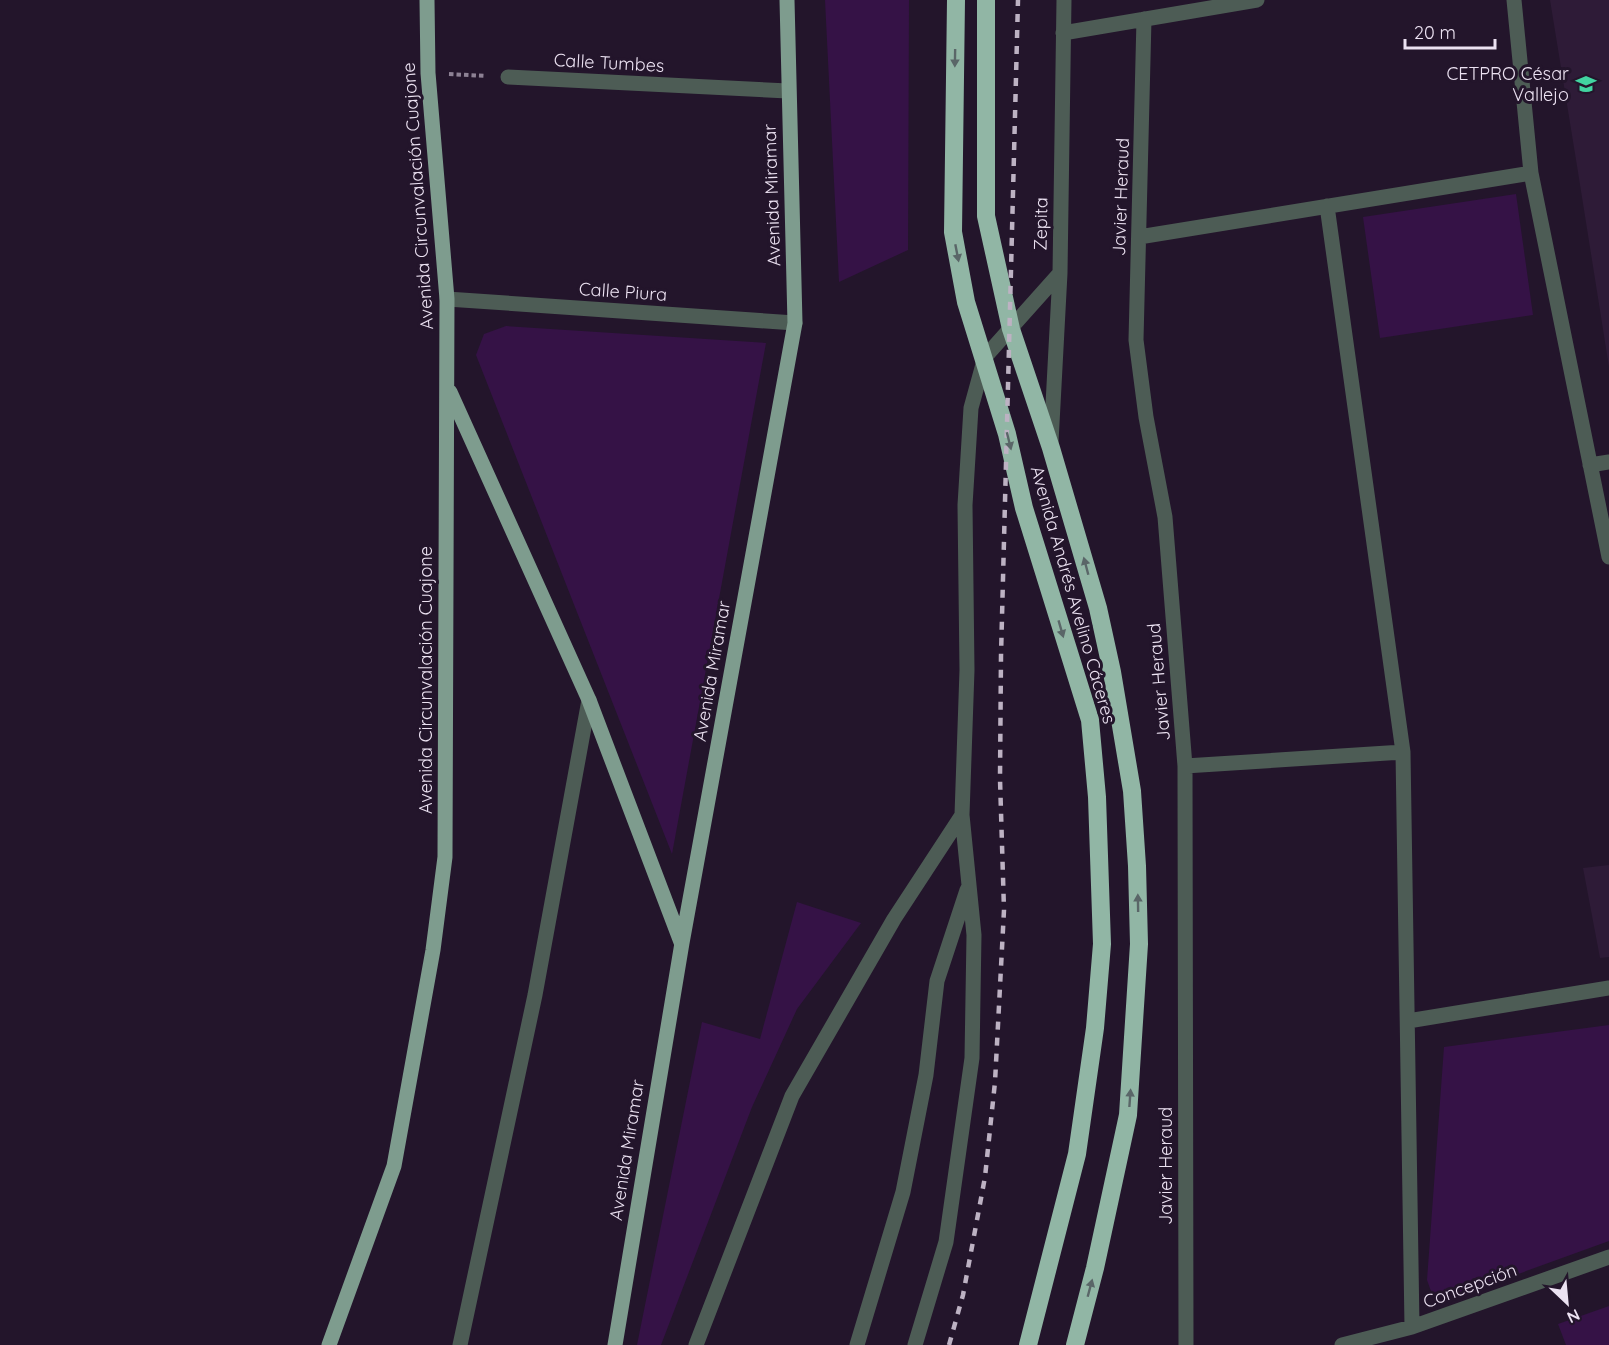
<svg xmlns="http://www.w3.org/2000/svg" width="1609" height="1345" font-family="Quicksand,sans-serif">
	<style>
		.built { fill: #2e1b37 }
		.green { fill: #351246 }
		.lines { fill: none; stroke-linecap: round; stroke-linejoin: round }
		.path { stroke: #8d8194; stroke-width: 4; stroke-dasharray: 4.5 3; stroke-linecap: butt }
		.minor { stroke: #4d5c55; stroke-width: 15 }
		.major { stroke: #7e9c8e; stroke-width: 15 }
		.highway { stroke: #91b6a5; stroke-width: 18 }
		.rail { stroke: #bdb2c3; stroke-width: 4.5; stroke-dasharray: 8 8; stroke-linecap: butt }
		.oneway { fill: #5a6668 }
		.labels { text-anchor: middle; stroke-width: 6; stroke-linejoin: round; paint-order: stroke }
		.street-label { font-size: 18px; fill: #ece2f2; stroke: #23152b }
		.poi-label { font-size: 18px; fill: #ece2f2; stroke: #23152b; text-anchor: end }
	</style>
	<rect width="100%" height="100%" fill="#23152b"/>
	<!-- built -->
	<path class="built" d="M1550,0H1609V367L1578,172Z
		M1609,865V957L1600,958L1583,868Z"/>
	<!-- green -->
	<path class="green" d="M825,0H909L908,250L839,282Z
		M1516,194L1533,315L1380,338L1363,217Z
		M506,326L766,343L672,854L476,355L484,334Z
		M797,902L861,923L797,1009L752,1107L661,1345H637L702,1022L760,1039Z
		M1609,1025V1241L1452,1298L1432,1294L1427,1280L1444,1047Z
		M1609,1306V1345H1566L1558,1324Z"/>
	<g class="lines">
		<!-- path -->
		<path class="path" d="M449,74L486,76"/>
		<!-- minor -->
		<path class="minor" d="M1514,0L1531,173L1609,557
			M1144,19L1136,340L1146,417L1165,517L1185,766L1186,1345
			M1063,33L1257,0
			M508,77L788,91
			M1327,206L1403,752L1412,1327
			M1139,237L1531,173
			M447,299L795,323
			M1051,442L1060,273L1064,0
			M1590,465L1609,462
			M1185,766L1403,752
			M1408,1021L1609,988
			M460,1345L535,995L589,700
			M696,1345L792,1096L894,919L962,815L967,670L965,505L971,408L985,357L1060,273
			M857,1345L903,1192L926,1075L937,981L967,890
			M915,1345L946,1242L972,1058L974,935L962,815
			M1342,1345L1412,1327L1609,1257"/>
		<!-- major -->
		<path class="major" d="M450,392L589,700L681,942
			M329,1345L394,1166L433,950L445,857L447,299L428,73L427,0
			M615,1345L682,943L795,323L787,0"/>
		<!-- highway -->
		<path class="highway" d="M956,0L953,232L966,302L1007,434L1024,508L1090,720L1097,797L1102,944L1095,1028L1077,1154L1028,1345
			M986,0V216L1011,329L1051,448L1098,608L1112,672L1132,791L1137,866L1139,944L1128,1115L1095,1268L1075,1345"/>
		<!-- rail -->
		<path class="rail" d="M949,1345L963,1295L985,1177L995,1082L1004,910L1000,779L1001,656L1018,0"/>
	</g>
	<!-- one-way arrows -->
	<defs><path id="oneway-solid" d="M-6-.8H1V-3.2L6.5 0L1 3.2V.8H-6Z" transform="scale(1.5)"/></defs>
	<g class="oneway">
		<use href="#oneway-solid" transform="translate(955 58) rotate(91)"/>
		<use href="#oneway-solid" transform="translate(957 253) rotate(79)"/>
		<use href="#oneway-solid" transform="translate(1009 441) rotate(76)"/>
		<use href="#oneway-solid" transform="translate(1086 566) rotate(-105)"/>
		<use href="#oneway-solid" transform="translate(1061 629) rotate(74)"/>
		<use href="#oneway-solid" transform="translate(1138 903) rotate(-91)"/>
		<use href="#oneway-solid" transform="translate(1130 1098) rotate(-86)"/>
		<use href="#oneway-solid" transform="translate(1090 1288) rotate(-75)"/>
	</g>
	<!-- icons -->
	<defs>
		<g id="university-bare" transform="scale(1.62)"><path d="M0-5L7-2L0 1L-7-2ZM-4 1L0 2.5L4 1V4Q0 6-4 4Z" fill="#42d4a1" stroke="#23152b" stroke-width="2.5" paint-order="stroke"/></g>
	</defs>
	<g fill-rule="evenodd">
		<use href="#university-bare" x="1586" y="84"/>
	</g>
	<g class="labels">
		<!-- street labels -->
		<g class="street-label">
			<text transform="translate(609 63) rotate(3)" y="6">Calle Tumbes</text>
			<text transform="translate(772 195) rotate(-92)" y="6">Avenida Miramar</text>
			<text transform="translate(418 196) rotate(-94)" y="6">Avenida Circunvalación Cuajone</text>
			<text transform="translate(1121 197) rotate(-88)" y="6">Javier Heraud</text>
			<text transform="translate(1041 224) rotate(-89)" y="6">Zepita</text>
			<text transform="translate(623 292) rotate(4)" y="6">Calle Piura</text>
			<text transform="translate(1073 595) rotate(74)" y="6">Avenida Andrés Avelino Cáceres</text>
			<text transform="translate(712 671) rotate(-80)" y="6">Avenida Miramar</text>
			<text transform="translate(426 680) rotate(-90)" y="6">Avenida Circunvalación Cuajone</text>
			<text transform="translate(1159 682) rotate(-95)" y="6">Javier Heraud</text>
			<text transform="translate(627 1150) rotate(-81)" y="6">Avenida Miramar</text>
			<text transform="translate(1166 1166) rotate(-90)" y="6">Javier Heraud</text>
			<text transform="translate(1470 1286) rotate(-20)" y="6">Concepción</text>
		</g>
		<!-- poi labels -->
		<g class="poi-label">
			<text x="1569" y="80">CETPRO César<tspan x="1569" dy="21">Vallejo</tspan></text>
		</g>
	</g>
	<!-- north arrow -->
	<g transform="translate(1567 1303) rotate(154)" stroke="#23152b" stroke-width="4.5" paint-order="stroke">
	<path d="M0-4.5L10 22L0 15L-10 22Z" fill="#ece2f2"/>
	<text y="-9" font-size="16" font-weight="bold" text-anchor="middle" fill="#ece2f2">N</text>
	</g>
	<!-- scale -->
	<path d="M1405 39v9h90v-9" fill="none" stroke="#ece2f2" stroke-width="3"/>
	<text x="1414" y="39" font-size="18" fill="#ece2f2" stroke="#23152b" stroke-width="4.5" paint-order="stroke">20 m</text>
</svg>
